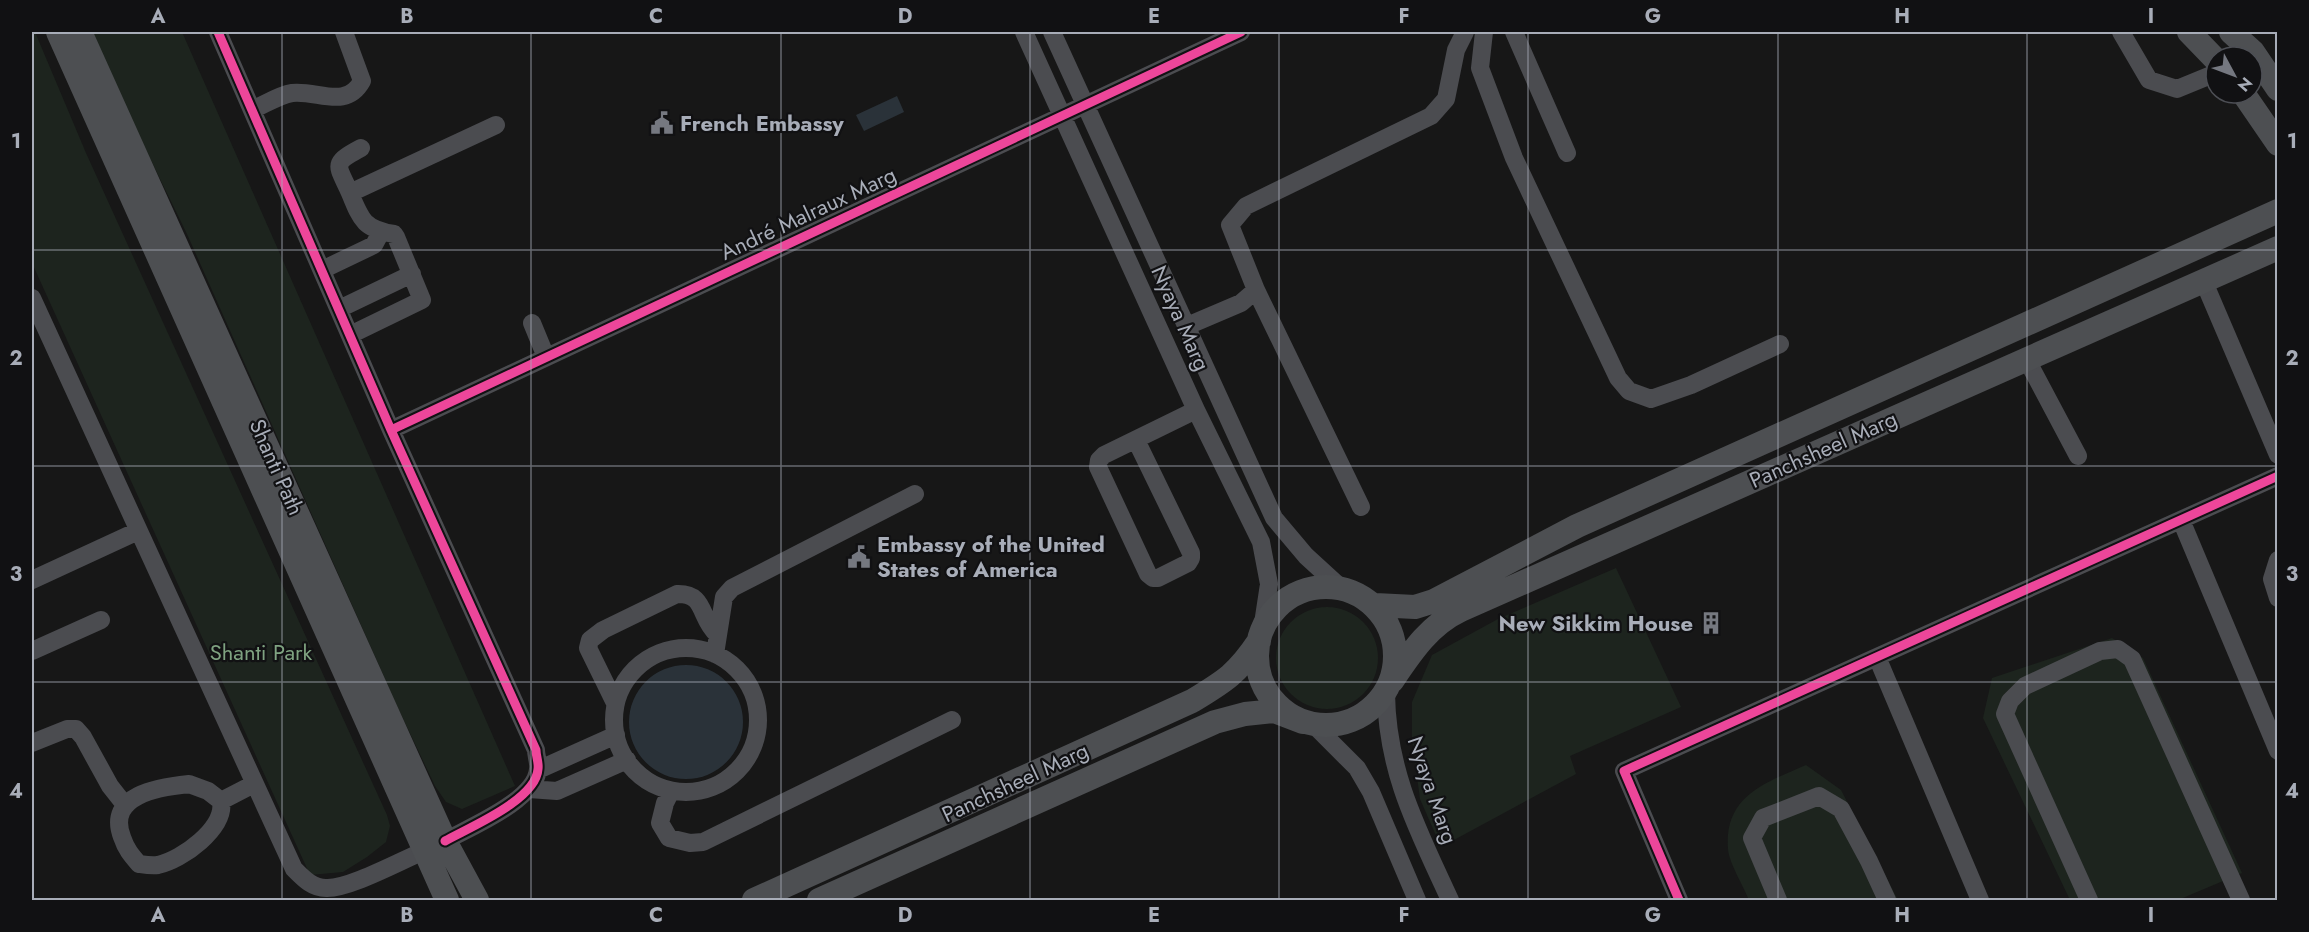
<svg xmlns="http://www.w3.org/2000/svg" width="2309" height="932" font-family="Jost,sans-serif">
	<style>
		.green { fill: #1d241e }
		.water { fill: #2a3239 }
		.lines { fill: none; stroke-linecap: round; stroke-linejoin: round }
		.minor { stroke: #4b4c50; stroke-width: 18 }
		.major { stroke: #4d4f52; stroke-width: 24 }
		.cycleway-casing { stroke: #111113; stroke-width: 13 }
		.cycleway { stroke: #ed469a; stroke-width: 9 }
		.grid { fill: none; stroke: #a8adb8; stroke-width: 1.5; stroke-opacity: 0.55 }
		.labels { text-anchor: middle; stroke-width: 4.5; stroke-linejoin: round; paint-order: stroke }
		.poi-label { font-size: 22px; font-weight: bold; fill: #a8adb8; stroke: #111113; text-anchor: start }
		.street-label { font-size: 22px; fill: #a8adb8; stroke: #111113 }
		.park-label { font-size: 22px; fill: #7fa381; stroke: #111113 }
		.neatline { fill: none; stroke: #a8adb8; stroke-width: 2 }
		.grid-label { font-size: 20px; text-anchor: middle; font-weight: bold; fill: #a8adb8 }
	</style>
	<rect width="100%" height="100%" fill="#171717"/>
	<!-- green -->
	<path class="green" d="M32,32H35L86,153L387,815L390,826L386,842L367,857L343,872L310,875L32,263Z
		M88,32H182L515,786L462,809L446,802L435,786L397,706L187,234Z
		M1616,568L1681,707L1570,756L1576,774L1441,847L1420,799L1412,739V702L1432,655L1498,619Z
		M1276 658a51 51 0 1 1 102 0a51 51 0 1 1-102 0Z
		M2112,638L2143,658L2242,873L2178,900H2070L1983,718L1992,678Z
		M1806,765L1841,790L1898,900H1749C1744,887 1729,863 1728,849C1724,796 1765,783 1806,765Z"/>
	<!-- water -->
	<path class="water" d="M897,96L904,112L864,131L856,115Z
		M629 722a57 57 0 1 1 114 0a57 57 0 1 1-114 0Z"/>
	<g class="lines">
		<!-- minor -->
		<path class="minor" d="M218,32L391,430L536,750C536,756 539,763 538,769C536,800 470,827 445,841
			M1024,32L1196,410L1261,542L1269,584L1262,630
			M1052,32L1274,518L1306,556L1341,588
			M1484,32L1480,68L1514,158L1618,378L1629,391L1651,399L1691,385L1780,344
			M1514,32L1567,153
			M2121,32L2149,80L2177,89L2216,73
			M252,110C264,105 279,95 292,93C318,90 346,110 362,81L344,32
			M350,193C337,164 331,164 361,148
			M322,270L374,245L381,232
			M2204,282L2278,455
			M1256,290L1361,507
			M32,298L294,869C303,878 312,888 326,888C349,889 400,861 424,851
			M339,309L412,274
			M532,323L546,357
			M1187,326L1241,303L1256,290L1230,225L1246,206L1431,116L1446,99L1456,50L1465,32
			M350,335L422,300L396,237L394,234C364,229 361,220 350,193L496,125
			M2027,360L2078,456
			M391,430L1241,32
			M1136,440L1191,553V558L1188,563L1158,578H1153L1148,574L1098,467L1099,460L1104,455L1196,410
			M2181,520L2278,751
			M2278,560L2272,579L2278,598
			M32,580L138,531
			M614 720a72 72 0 1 1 144 0a72 72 0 1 1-144 0Z
			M32,651L101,620
			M715,654L724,597L732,588L915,494
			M1877,657L1980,900
			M1386,693C1387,773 1418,830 1450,900
			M615,703L588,648L590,640L603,630L677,594C706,593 699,618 717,634
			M1314,725L1357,768L1371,792L1417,900
			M32,743L67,729H76L83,737L110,786L125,805
			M538,770L616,735
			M189,784L208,791L221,801C226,828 182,860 158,865C152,866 146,865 139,864C131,855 126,849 122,837C106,795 159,787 189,784Z
			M529,789L557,791L627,760
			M671,791L665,803L660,823L669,838L690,843L703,842L952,720
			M221,801L254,784
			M1679,900L1624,771L2278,476
			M1778,900L1752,838L1763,818L1819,796L1841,809L1869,861L1887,900
			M2089,900L2005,714L2010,701L2025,686L2100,651L2118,649L2132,659L2241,900"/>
		<!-- major -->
		<path class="major" d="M58,32L447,900
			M80,32L445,841L477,900
			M2189,32L2216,60
			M2231,32L2253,52L2278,89
			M2243,93L2278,144
			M1257 656a69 69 0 1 1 138 0a69 69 0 1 1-138 0Z
			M1375,605L1415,607L1434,601L1577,526L2278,211
			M1392,681C1411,653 1429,625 1461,610L2278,248
			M754,900L1192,701C1225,681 1237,674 1259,641
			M819,900L1215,722L1245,714L1274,711L1303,722"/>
		<!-- cycleway casing -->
		<g class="cycleway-casing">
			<path id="cycleway" d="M218,32L391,430L536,750C536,756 539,763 538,769C536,800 470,827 445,841
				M391,430L1241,32
				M1679,900L1624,771L2278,476"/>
		</g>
		<!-- cycleway -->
		<use href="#cycleway" class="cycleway"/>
	</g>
	<!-- grid -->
	<path class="grid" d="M282,32V900M531,32V900M781,32V900M1030,32V900M1279,32V900M1528,32V900M1778,32V900M2027,32V900M32,250H2278M32,466H2278M32,682H2278"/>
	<!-- icons -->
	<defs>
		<g id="civic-bare" transform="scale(1.8)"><path d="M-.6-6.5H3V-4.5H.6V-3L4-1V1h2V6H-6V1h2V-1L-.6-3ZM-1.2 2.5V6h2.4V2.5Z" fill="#757880" stroke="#111113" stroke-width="2.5" paint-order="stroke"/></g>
		<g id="building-bare" transform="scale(1.8)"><path d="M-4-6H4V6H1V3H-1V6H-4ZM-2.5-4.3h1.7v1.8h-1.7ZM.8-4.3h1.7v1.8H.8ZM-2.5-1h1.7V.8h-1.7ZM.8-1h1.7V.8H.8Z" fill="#757880" stroke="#111113" stroke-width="2.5" paint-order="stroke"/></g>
	</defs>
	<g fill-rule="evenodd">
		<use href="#civic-bare" x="662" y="123"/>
		<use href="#civic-bare" x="859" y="557"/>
		<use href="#building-bare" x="1711" y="623"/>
	</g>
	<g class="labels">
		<!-- poi labels -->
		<g class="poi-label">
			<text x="680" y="131">French Embassy</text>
			<text x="877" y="552">Embassy of the United<tspan x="877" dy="25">States of America</tspan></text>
			<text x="1693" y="631" text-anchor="end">New Sikkim House</text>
		</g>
		<!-- street labels -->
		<g class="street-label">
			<text transform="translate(808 213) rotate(-25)" y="8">André Malraux Marg</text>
			<text transform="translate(1181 318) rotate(66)" y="8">Nyaya Marg</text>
			<text transform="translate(1823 449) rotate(-24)" y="8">Panchsheel Marg</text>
			<text transform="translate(277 467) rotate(66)" y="8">Shanti Path</text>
			<text transform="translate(1015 782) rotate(-25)" y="8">Panchsheel Marg</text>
			<text transform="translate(1433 790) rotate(71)" y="8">Nyaya Marg</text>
		</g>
		<!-- park labels -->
		<g class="park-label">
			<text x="261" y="660">Shanti Park</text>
		</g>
	</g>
	<!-- border -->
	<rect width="2309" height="932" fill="none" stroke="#111113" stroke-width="66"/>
	<!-- north arrow -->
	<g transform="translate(2234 75) rotate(131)"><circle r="28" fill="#111113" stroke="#4d4f55" stroke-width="1.5"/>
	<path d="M0-4.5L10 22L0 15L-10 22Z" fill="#757880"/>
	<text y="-9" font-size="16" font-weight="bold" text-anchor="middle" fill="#a8adb8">N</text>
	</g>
	<rect x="33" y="33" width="2243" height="866" class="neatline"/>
	<g class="grid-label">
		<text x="158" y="23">A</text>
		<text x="407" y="23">B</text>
		<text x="656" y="23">C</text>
		<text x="905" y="23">D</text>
		<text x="1154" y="23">E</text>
		<text x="1404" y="23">F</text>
		<text x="1653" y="23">G</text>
		<text x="1902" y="23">H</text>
		<text x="2151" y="23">I</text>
		<text x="16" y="148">1</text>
		<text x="2292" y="148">1</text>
		<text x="16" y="365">2</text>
		<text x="2292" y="365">2</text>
		<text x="16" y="581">3</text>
		<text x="2292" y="581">3</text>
		<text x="16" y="798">4</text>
		<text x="2292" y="798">4</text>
		<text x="158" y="922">A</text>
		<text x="407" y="922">B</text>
		<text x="656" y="922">C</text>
		<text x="905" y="922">D</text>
		<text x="1154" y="922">E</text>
		<text x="1404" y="922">F</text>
		<text x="1653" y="922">G</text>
		<text x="1902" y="922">H</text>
		<text x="2151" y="922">I</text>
	</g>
</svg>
